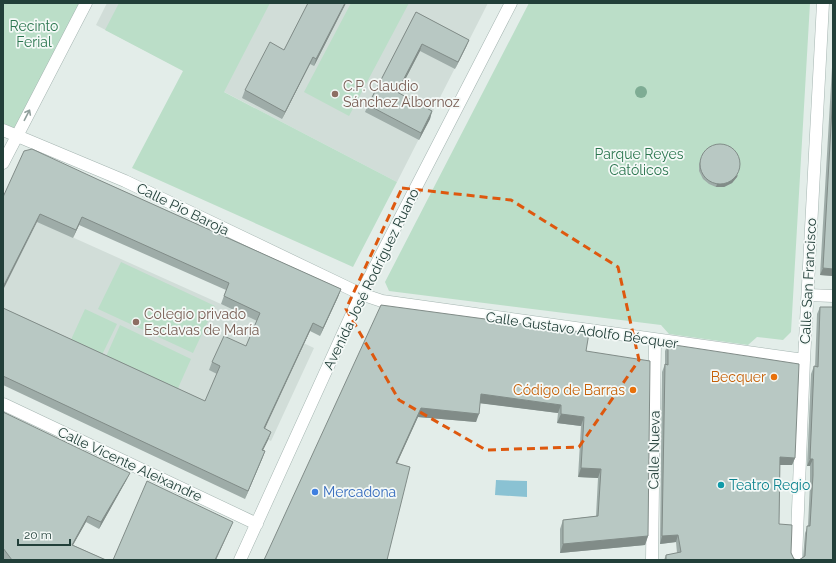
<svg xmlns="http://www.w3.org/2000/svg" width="836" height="563" font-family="Raleway,sans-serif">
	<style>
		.built { fill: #d1ddd8 }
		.green { fill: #bbdec8 }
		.water { fill: #8ac2d3 }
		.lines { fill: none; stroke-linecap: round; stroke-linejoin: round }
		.pedestrian-casing { stroke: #a5b5b1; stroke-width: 13 }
		.minor-casing { stroke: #a5b5b1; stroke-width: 13 }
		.pedestrian { stroke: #fff; stroke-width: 12 }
		.minor { stroke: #fff; stroke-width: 12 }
		.tree { fill: #7eac94 }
		.wall { fill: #9eaca8 }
		.shaded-wall { fill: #818c88 }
		.building { fill: #b8c8c3; stroke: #818c88 }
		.oneway { stroke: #909f9c }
		.marked { fill: none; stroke: #de580e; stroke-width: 3; stroke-dasharray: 8 5; stroke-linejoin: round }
		.education-dot { fill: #8d6e63; stroke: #f4f9f7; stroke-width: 1.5 }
		.food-dot { fill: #e8710a; stroke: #f4f9f7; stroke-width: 1.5 }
		.culture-dot { fill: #0f9aa8; stroke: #f4f9f7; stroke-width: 1.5 }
		.shop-dot { fill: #3f7fe0; stroke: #f4f9f7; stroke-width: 1.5 }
		.labels { text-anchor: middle; stroke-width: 3.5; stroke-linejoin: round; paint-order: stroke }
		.park-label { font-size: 14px; fill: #2b764f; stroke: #f4f9f7 }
		.education-label { font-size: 14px; fill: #785e54; stroke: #f4f9f7; text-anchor: start }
		.street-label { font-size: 14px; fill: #223f39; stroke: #f4f9f7 }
		.food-label { font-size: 14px; fill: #c56008; stroke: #f4f9f7; text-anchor: end }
		.culture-label { font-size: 14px; fill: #0d838f; stroke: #f4f9f7; text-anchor: start }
		.shop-label { font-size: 14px; fill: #366cbe; stroke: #f4f9f7; text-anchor: start }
	</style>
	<rect width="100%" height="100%" fill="#e3ede9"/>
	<!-- built -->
	<path class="built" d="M107,3H488L397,182L96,25Z
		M3,206L221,304L314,348L271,441L3,317Z"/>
	<!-- green -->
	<path class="green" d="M3,3H86L17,136L3,130Z
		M119,3H270L224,92L397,182L353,267L132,168L183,71L105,30Z
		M351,3H409L349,116L304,92Z
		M529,3H810L791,332L783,340L757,337L748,345L669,334L661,325L389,291L385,282Z
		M121,262L215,306L193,353L98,309Z
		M85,309L117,324L100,359L69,344Z
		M120,325L191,359L175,395L104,361Z"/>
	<!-- water -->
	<path class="water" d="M496,480L527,481V497L495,495Z"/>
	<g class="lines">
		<!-- pedestrian casing -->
		<g class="pedestrian-casing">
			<path id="pedestrian" d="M511,3L361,294L382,301L804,360
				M652,560L655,340
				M796,560L804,360L823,3"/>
		</g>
		<!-- minor casing -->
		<g class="minor-casing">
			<path id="minor" d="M3,130L125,181L361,294L240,560
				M3,163L86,3
				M808,295L833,296
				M3,404L257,524"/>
		</g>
		<!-- pedestrian -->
		<use href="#pedestrian" class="pedestrian"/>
		<!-- minor -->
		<use href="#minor" class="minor"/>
	</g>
	<!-- trees -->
	<circle class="tree" cx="641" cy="92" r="6"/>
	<!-- wall -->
	<path class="wall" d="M308,3H346L314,66L310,64L282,119L242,98L245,90L284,50Z
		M416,12L469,40L466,47L455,69L420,51L398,93L432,111L430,119L419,140L365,112L368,105Z
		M833,50V276L820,275Z
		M703,154L737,177L732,183L724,187H716L709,184L703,179L699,171V164Z
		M99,180L341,289L338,297L320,336L310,331L264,429L271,432L268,440L263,450L265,451L262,459L245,499L3,385V308L205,401L217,374L209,370L212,362L246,346L257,321L221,304L226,290L79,225L73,238L37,222L3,197Z
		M381,305L586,351L648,536L645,545L560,553V529L563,520L596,516L598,478L578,477L581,426L557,423L558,413L480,403L476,422L418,417L397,463L387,560Z
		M820,307L833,560L803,558L805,533L808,526L810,483V466H807L811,374L814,366L815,367L817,314Z
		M668,344L795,458L792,465H780L779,524L794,559L798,560H664L666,555L677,553L676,542L660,544L662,372L665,364V351Z
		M3,412L127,479L99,529L86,522L73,545L106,560H5L3,558Z"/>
	<!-- shaded-wall -->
	<path class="shaded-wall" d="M345,3H346L314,66L316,59Z
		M469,40L466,47L455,69L458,62Z
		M422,44L420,51L395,99L397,92Z
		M313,57L310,64L282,119L285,112Z
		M432,111L430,119L419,140L421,133Z
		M738,175L737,177L732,183L724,187H716L717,184Z
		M40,214L37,222L3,290V287Z
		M82,217L79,225L73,238L76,230Z
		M823,268L833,269V276L820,275Z
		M341,289L338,297L320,336L323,328Z
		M313,323L310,331L261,437L264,428Z
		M481,394L561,405L558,413L478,403Z
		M421,408L479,414L476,422L418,417L393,472L396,463Z
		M561,414L584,417L581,426L557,423Z
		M271,432L268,440L259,458L262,450Z
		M265,451L262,459L245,499L248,491Z
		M780,457L795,458L792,465H778Z
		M810,459H813L810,466H807Z
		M581,468L601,469L598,478L578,477Z
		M130,473L127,479L99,529L101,522Z
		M88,516L86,522L69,552L72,545Z
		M233,522L230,529L216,560H215Z
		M678,535L676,542L660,544L662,536Z
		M648,536L645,545L560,553L563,544Z"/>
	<!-- building -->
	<path class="building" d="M308,3H345L316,59L313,57L285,112L245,90L270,42L284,50Z
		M416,12L469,40L458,62L422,44L397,92L432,111L421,133L368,105Z
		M833,91V269L823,268Z
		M700 164a20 20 0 1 1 40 0a20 20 0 1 1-40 0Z
		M32,149L99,180L341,289L323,328L313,323L264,428L271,432L262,450L265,451L248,491L3,376V308L205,401L220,366L212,362L224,336L246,346L260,313L224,296L229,283L82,217L76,230L40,214L3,287V197L24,151Z
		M381,305L589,333L586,351L650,361L648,536L563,544V520L598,516L601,469L581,468L584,417L561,414V405L481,394L479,414L421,408L396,463L410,467L387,560H264Z
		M820,307H833V560H799L805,556L807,526H810L813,475V459H810L814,366L818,367Z
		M668,344L799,364L795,458L780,457L779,524L792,525L791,553L794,559L798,560H666V555L681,552L678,535L662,536L665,364L668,365Z
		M3,412L130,473L101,522L88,516L72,545L106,560H12L3,548Z
		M147,481L233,522L215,560H113Z"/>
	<!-- one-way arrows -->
	<defs><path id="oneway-shaft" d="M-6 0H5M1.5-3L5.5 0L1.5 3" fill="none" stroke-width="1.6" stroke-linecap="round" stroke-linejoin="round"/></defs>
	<use class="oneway" href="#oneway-shaft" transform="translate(27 115) rotate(-63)"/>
	<!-- marked area -->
	<path class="marked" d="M402,188L511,200L618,267L639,360L579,447L486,450L399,400L346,309Z"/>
	<!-- markers -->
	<g class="education-dot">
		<circle cx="335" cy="94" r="4"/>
		<circle cx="136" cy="322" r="4"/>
	</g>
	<g class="food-dot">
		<circle cx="774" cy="377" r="4"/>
		<circle cx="633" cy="390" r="4"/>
	</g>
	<circle class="culture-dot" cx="721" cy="485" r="4"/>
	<circle class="shop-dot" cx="315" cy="492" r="4"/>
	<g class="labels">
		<!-- park labels -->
		<g class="park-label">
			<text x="34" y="31">Recinto<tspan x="34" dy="16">Ferial</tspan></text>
			<text x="639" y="159">Parque Reyes<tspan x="639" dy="16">Católicos</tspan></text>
		</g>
		<!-- education labels -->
		<g class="education-label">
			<text x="343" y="91">C.P. Claudio<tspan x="343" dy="16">Sánchez Albornoz</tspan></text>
			<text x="144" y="319">Colegio privado<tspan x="144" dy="16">Esclavas de María</tspan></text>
		</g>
		<!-- street labels -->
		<g class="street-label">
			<text transform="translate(183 209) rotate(26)" y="5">Calle Pío Baroja</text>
			<text transform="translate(371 279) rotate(-64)" y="5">Avenida José Rodríguez Ruano</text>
			<text transform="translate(808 281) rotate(-87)" y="5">Calle San Francisco</text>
			<text transform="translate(582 330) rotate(8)" y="5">Calle Gustavo Adolfo Bécquer</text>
			<text transform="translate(654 450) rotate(-89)" y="5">Calle Nueva</text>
			<text transform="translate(130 464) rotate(25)" y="5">Calle Vicente Aleixandre</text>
		</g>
		<!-- food labels -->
		<g class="food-label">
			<text x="766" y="382">Becquer</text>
			<text x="625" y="395">Código de Barras</text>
		</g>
		<!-- culture labels -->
		<g class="culture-label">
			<text x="729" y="490">Teatro Regio</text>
		</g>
		<!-- shop labels -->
		<g class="shop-label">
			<text x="323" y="497">Mercadona</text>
		</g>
	</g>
	<!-- border -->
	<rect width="836" height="563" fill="none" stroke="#223f39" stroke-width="8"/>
	<!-- scale -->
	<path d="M18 539v6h52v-6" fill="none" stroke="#223f39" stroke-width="2"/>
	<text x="24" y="539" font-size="12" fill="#223f39" stroke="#f4f9f7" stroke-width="3" paint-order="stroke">20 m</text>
</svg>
